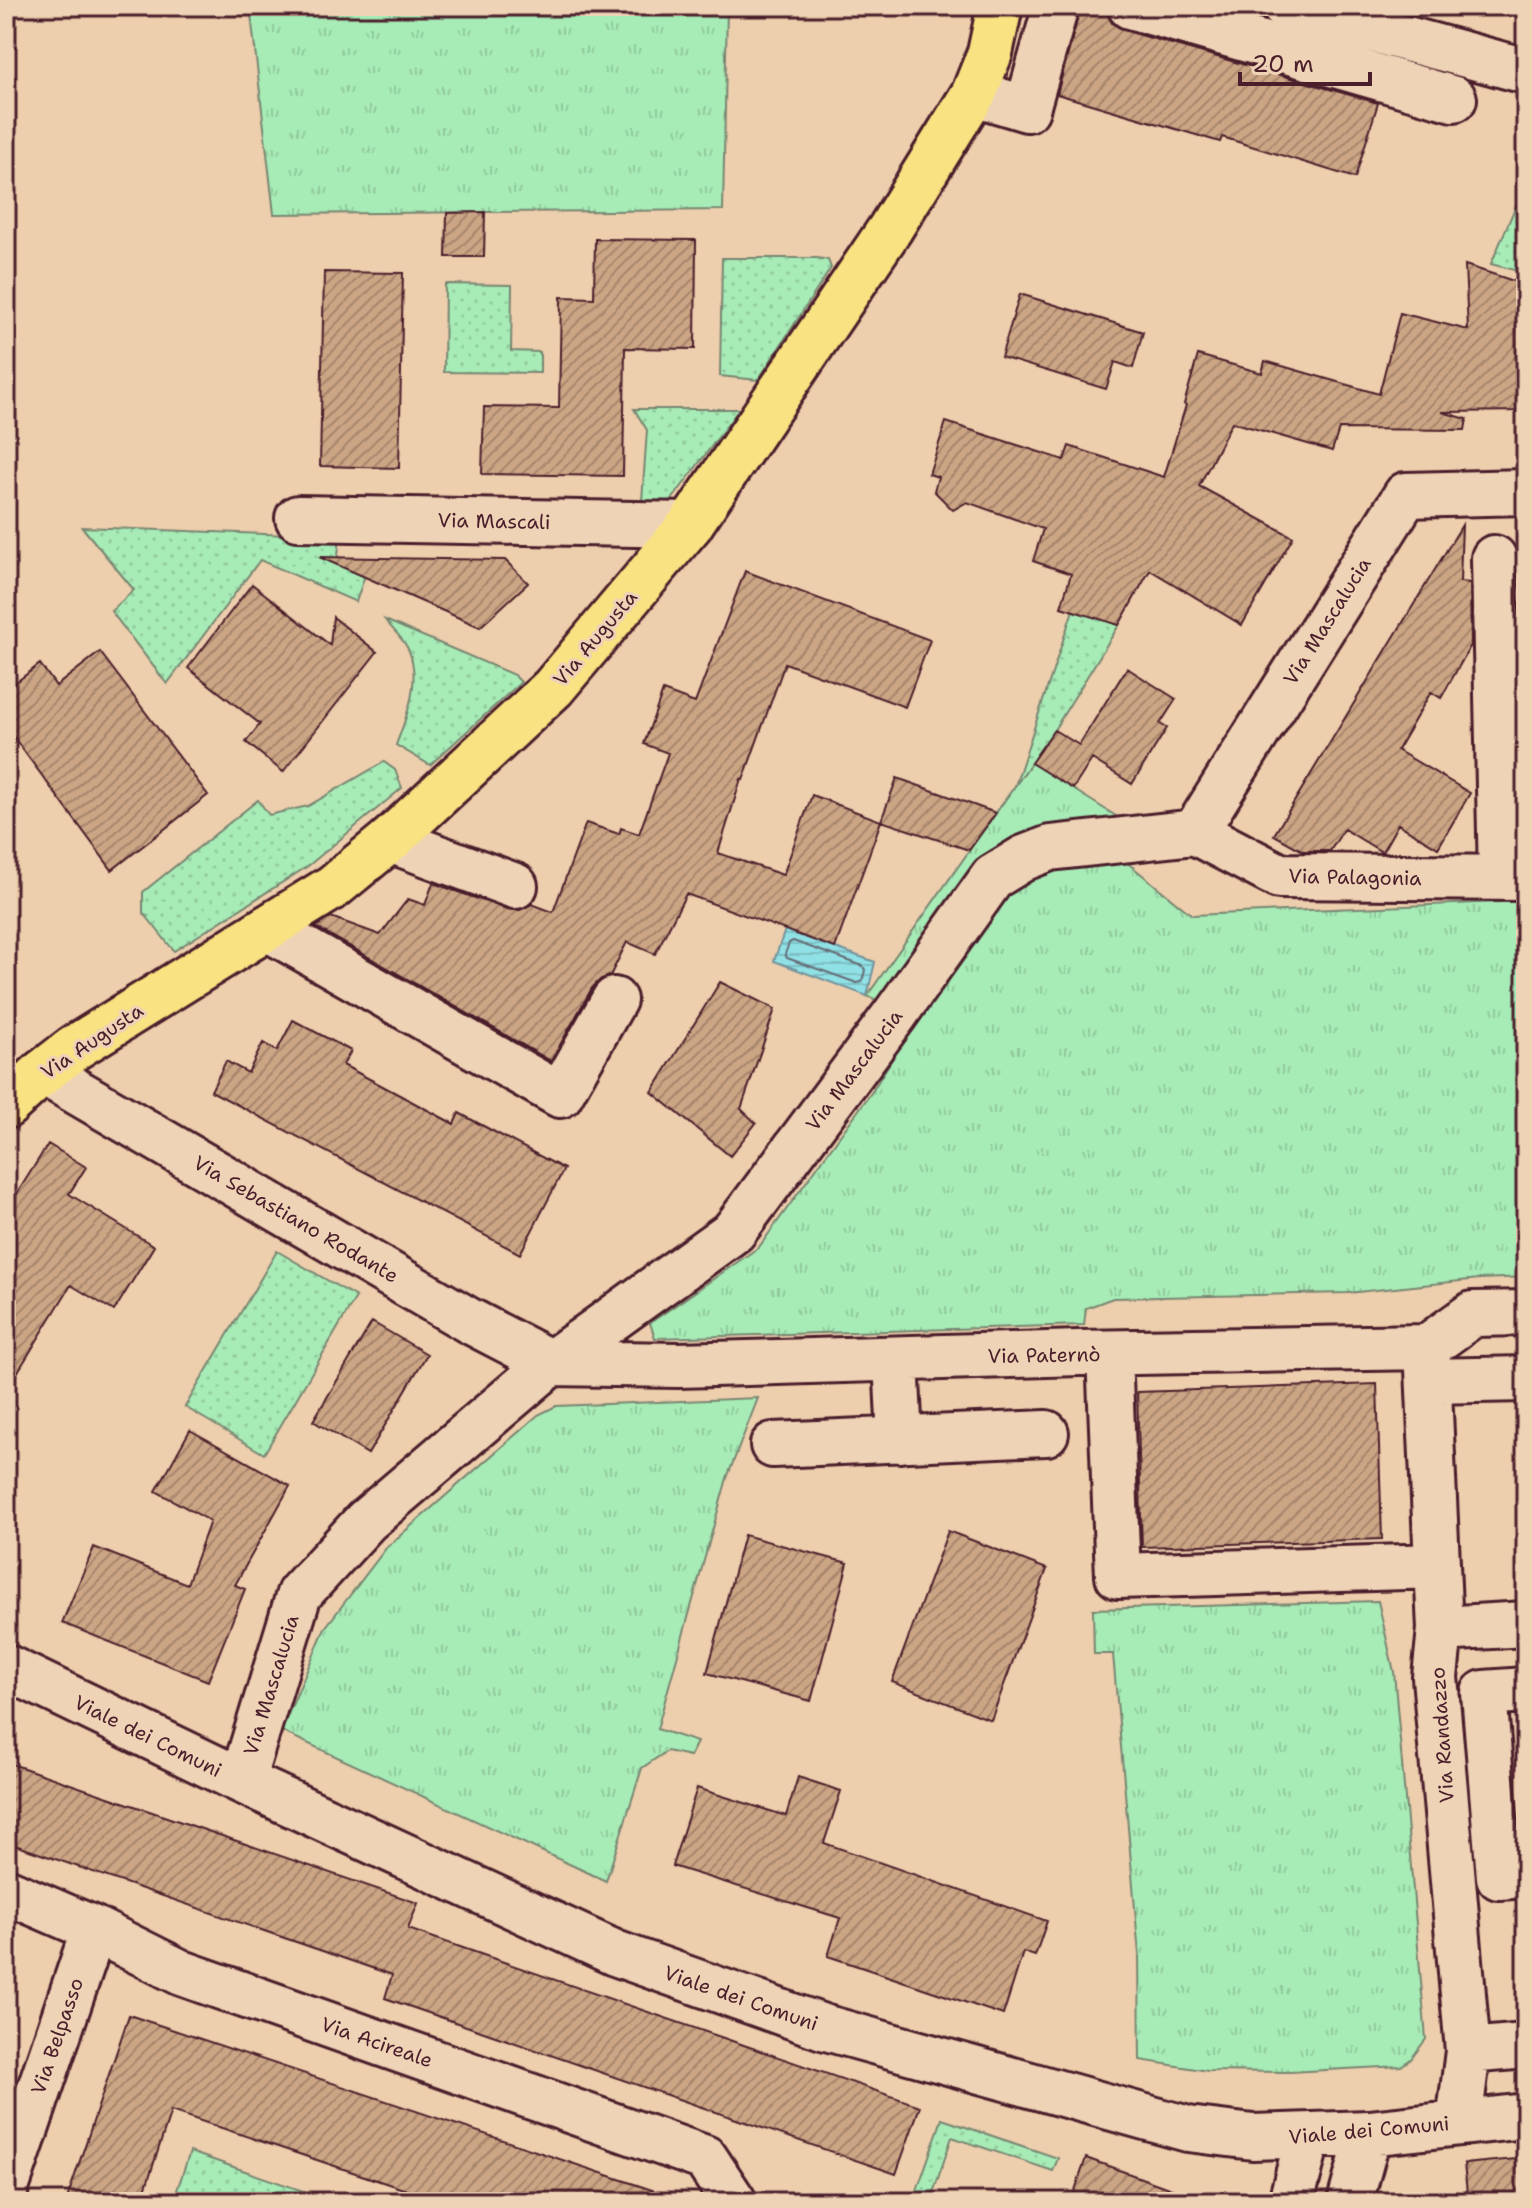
<svg xmlns="http://www.w3.org/2000/svg" width="1532" height="2208" font-family="'Shantell Sans',sans-serif">
	<style>
		.grass { fill: url(#grass-tufts); stroke: #788671; stroke-width: 2 }
		.park { fill: url(#park-dots); stroke: #788671; stroke-width: 2 }
		.water { fill: url(#water-rules); stroke: #73939b; stroke-width: 2 }
		.lines { fill: none; stroke-linecap: round; stroke-linejoin: round }
		.shore { stroke: #666d76; stroke-width: 2 }
		.building { fill: url(#building-hatch); stroke: #4a1f2b; stroke-width: 2 }
		.minor-casing { stroke: #4a1f2b; stroke-width: 50 }
		.major-casing { stroke: #4a1f2b; stroke-width: 50 }
		.minor { stroke: #efd3b6; stroke-width: 44 }
		.major { stroke: #f8e281; stroke-width: 44 }
		.labels { text-anchor: middle; stroke-width: 6; stroke-linejoin: round; paint-order: stroke }
		.street-label { font-size: 20px; fill: #4a1f2b; stroke: #efd3b6 }
	</style>
	<defs>
		<pattern id="grass-tufts" width="24" height="20" patternUnits="userSpaceOnUse" patternTransform="scale(2)"><rect width="24" height="20" fill="#a7ecb7"/><path d="M3 7l-1-3M5 7V3M7 7l1-3M15 17l-1-3M17 17v-4M19 17l1-3" fill="none" stroke="#91ca9e"/></pattern>
		<pattern id="park-dots" width="8" height="8" patternUnits="userSpaceOnUse" patternTransform="scale(2)"><rect width="8" height="8" fill="#a7ecb7"/><path d="M2 2h.1M6 6h.1" fill="none" stroke="#91ca9e" stroke-width="1.8" stroke-linecap="round"/></pattern>
		<pattern id="water-rules" width="6" height="5" patternUnits="userSpaceOnUse" patternTransform="scale(2)"><rect width="6" height="5" fill="#8fe1e6"/><path d="M0 2.5h6" fill="none" stroke="#7dc1c5"/></pattern>
		<pattern id="building-hatch" width="6" height="6" patternUnits="userSpaceOnUse" patternTransform="scale(2)"><rect width="6" height="6" fill="#cba584"/><path d="M-1 1l2-2M0 6l6-6M5 7l2-2" fill="none" stroke="#a7866c"/></pattern>
	</defs>
	<rect width="100%" height="100%" fill="#edcead"/>
	<filter id="ink" filterUnits="userSpaceOnUse"><feTurbulence type="fractalNoise" baseFrequency=".0125" numOctaves="2"/><feDisplacementMap in="SourceGraphic" scale="16" xChannelSelector="R" yChannelSelector="G"/><feConvolveMatrix kernelMatrix="1 2 1 2 8 2 1 2 1" color-interpolation-filters="sRGB"/></filter>
	<g filter="url(#ink)">
		<!-- grass -->
		<path class="grass" d="M250,6H727L723,210L274,214Z
			M1031,763L1124,821L1063,837L884,1003L867,996Z
			M1119,856L1192,915L1526,901V1277L1479,1279L1348,1293L1113,1298L1086,1308L1084,1325L655,1338L650,1323L759,1247L871,1093L991,900L1025,872Z
			M758,1398L727,1478L657,1729L697,1742L690,1756L667,1751L642,1768L606,1881L281,1731L325,1628L387,1547L538,1415L556,1406Z
			M1378,1601L1394,1672L1426,2039L1411,2059L1401,2066L1289,2072L1208,2071L1140,2060L1139,1955L1113,1654H1094L1093,1609Z"/>
		<!-- park -->
		<path class="park" d="M1517,203L1526,206V273L1491,264Z
			M722,258H817L828,260L831,268L758,380L720,376Z
			M445,284L512,285L511,351L540,352V373L444,372Z
			M634,409H739L671,501H642L647,430Z
			M82,527L340,537L337,564L367,569L356,602L260,560L167,684L111,611L134,590Z
			M1073,610L1119,625L1054,730L1015,786Z
			M385,620L514,675L521,682L430,765L396,745C407,716 421,681 409,651C405,640 392,629 385,620Z
			M384,762L395,770L402,788L308,866L174,951L143,912V892L258,800L269,815L308,806Z
			M277,1251L356,1297L264,1454L185,1407Z
			M942,2119L1058,2158L1053,2171L952,2137L930,2202H913Z
			M190,2152L335,2202H173Z"/>
		<!-- water -->
		<path class="water" d="M785,930L875,962L867,996L774,961Z"/>
		<g class="lines">
			<!-- shore -->
			<path class="shore" d="M793,941L863,966L865,970L862,982L857,983L787,958L785,954L789,943Z"/>
		</g>
		<!-- building -->
		<path class="building" d="M1081,6L1106,11L1112,23L1123,30L1378,103L1355,178L1222,137L1220,142L1057,94Z
			M485,212L484,257H446L447,213Z
			M595,239L696,240L695,349L625,348L623,476L482,474L484,407L559,408L561,297L594,298Z
			M1465,265L1526,285V411L1442,412L1467,419L1465,430L1339,429L1332,451L1232,422L1199,486L1293,537L1242,625L1150,570L1119,625L1061,607L1071,574L1033,561L1043,529L967,502L953,510L934,491L938,477L929,474L946,422L1064,460L1069,446L1164,477L1186,405L1184,404L1198,355L1262,373L1265,361L1379,394L1400,313L1468,330Z
			M324,272L403,273L399,468L320,466Z
			M1020,294L1143,332L1133,368L1115,362L1106,389L1001,357Z
			M1462,525L1460,582L1470,583L1471,645L1441,698L1431,692L1397,750L1470,793L1438,848L1398,824L1382,852L1344,829L1330,851H1303L1274,835Z
			M319,557L505,560L528,583L480,627Z
			M745,571L930,640L905,707L785,663L743,780L741,779L718,853L783,875L812,795L881,821L835,948L686,894L655,954L627,942L610,976L601,979L592,988L551,1061L316,927L331,917L380,935L408,899L425,905L433,883L506,909L520,910L532,904L553,912L586,823L619,834L621,828L639,834L668,753L644,744L663,691L695,703Z
			M252,584L330,645L333,617L377,652L283,772L246,742L260,724L188,668Z
			M100,652L208,795L112,870L6,727V690L40,664L56,686Z
			M1127,668L1176,699L1160,724L1167,728L1132,784L1092,759L1073,789L1031,763L1054,730L1079,745Z
			M897,778L996,813L969,850L881,821Z
			M720,982L775,1009L741,1109L756,1123L730,1156L652,1092Z
			M293,1020L351,1051L343,1065L454,1124L459,1113L564,1169L520,1254L211,1091L226,1061L248,1073L263,1043L277,1051Z
			M48,1144L86,1167L69,1194L154,1246L114,1311L71,1285L6,1391V1211Z
			M372,1322L427,1354L368,1454L313,1421Z
			M1377,1384L1382,1539L1142,1547L1137,1392Z
			M190,1430L290,1486L235,1585L245,1589L208,1681L62,1623L94,1547L187,1584L210,1521L156,1491Z
			M948,1531L1047,1569L991,1720L892,1682Z
			M744,1535L848,1563L811,1701L707,1673Z
			M6,1762L418,1903L408,1929L920,2106L896,2174L385,1998L392,1975L6,1842Z
			M798,1777L841,1791L824,1843L1047,1921L1035,1956L1023,1952L1003,2015L828,1956L840,1918L672,1866L697,1788L786,1816Z
			M129,2015L667,2195L666,2202H442L171,2111L141,2202H66Z
			M1086,2158L1196,2198V2202H1071Z
			M1526,2158V2202H1468L1464,2164Z"/>
		<g class="lines">
			<!-- minor casing -->
			<g class="minor-casing">
				<path id="minor" d="M1130,6L1454,99
					M1284,6L1526,71
					M974,93L1027,109L1056,6
					M298,518L690,525
					M1494,558L1501,878
					M1195,832L1406,495L1526,492
					M1195,832L1279,876L1526,878
					M390,840L515,886
					M267,928L560,1095L614,1000
					M43,1072L468,1320L551,1363L679,1365L1079,1353L1427,1347L1473,1314L1526,1313
					M1427,1347L1440,1629L1435,1677L1468,2051L1459,2123
					M1109,1354L1118,1576L1437,1566
					M896,1360L900,1440
					M1429,1381L1526,1379
					M773,1445L1046,1433
					M1440,1629L1526,1624
					M6,1667L242,1781L615,1953L823,2027L1188,2129L1253,2137L1369,2133L1526,2116
					M1526,1690L1484,1693L1499,1877L1526,1875
					M242,1781L299,1594L366,1521L551,1363L734,1231L894,1016L993,877L1024,858L1050,848L1195,832
					M6,1891L94,1929L182,1973L705,2158L734,2202
					M1468,2051L1526,2046
					M6,2188L94,1929
					M1291,2202L1308,2137
					M1350,2202L1369,2133"/>
			</g>
			<!-- major casing -->
			<g class="major-casing">
				<path id="major" d="M6,1106L43,1072L74,1048L333,887L390,840L553,688L690,525L890,229L974,93L990,53L1000,6"/>
			</g>
			<!-- minor -->
			<use href="#minor" class="minor"/>
			<!-- major -->
			<use href="#major" class="major"/>
		</g>
	</g>
	<g class="labels">
		<!-- street labels -->
		<g class="street-label">
			<text transform="translate(494 521) rotate(1)" y="7">Via Mascali</text>
			<text transform="translate(1327 621) rotate(-58)" y="7">Via Mascalucia</text>
			<text transform="translate(595 638) rotate(-50)" y="7">Via Augusta</text>
			<text transform="translate(1355 877) rotate(1)" y="7">Via Palagonia</text>
			<text transform="translate(92 1041) rotate(-34)" y="7">Via Augusta</text>
			<text transform="translate(854 1070) rotate(-53)" y="7">Via Mascalucia</text>
			<text transform="translate(296 1219) rotate(30)" y="7">Via Sebastiano Rodante</text>
			<text transform="translate(1044 1355) rotate(-1)" y="7">Via Paternò</text>
			<text transform="translate(271 1685) rotate(-73)" y="7">Via Mascalucia</text>
			<text transform="translate(1442 1735) rotate(-94)" y="7">Via Randazzo</text>
			<text transform="translate(148 1736) rotate(26)" y="7">Viale dei Comuni</text>
			<text transform="translate(741 1998) rotate(19)" y="7">Viale dei Comuni</text>
			<text transform="translate(57 2036) rotate(-71)" y="7">Via Belpasso</text>
			<text transform="translate(377 2042) rotate(19)" y="7">Via Acireale</text>
			<text transform="translate(1369 2130) rotate(-5)" y="7">Viale dei Comuni</text>
		</g>
	</g>
	<!-- margin -->
	<rect width="1532" height="2208" fill="none" stroke="#efd3b6" stroke-width="32"/>
	<rect x="16" y="16" width="1500" height="2176" fill="none" stroke="#4a1f2b" stroke-width="3" filter="url(#ink)"/>
	<!-- scale -->
	<path d="M1240 72v12h130v-12" fill="none" stroke="#4a1f2b" stroke-width="4"/>
	<text x="1252" y="72" font-size="24" fill="#4a1f2b" stroke="#efd3b6" stroke-width="6" paint-order="stroke">20 m</text>
</svg>
